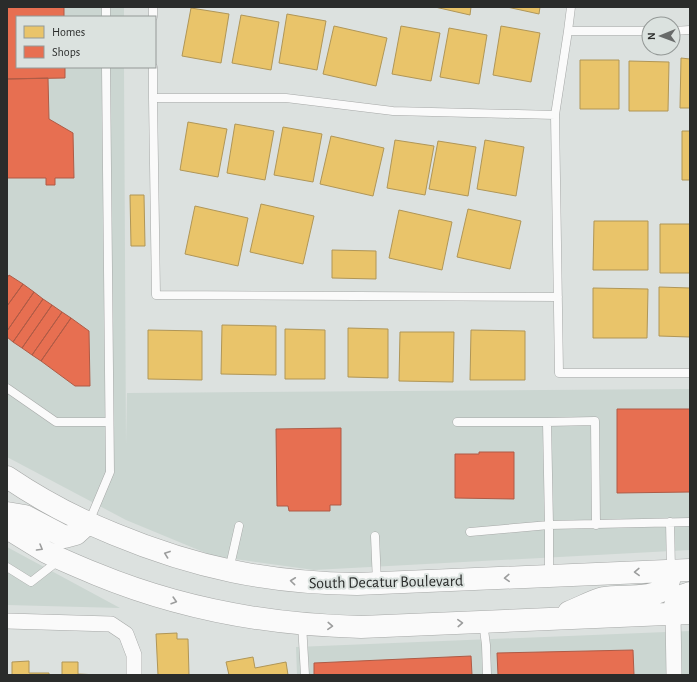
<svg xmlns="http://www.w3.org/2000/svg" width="697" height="682" font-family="'Alegreya Sans',sans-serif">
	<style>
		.built { fill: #cbd6d1 }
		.homes { fill: #e9c46a; stroke: #b09657 }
		.shops { fill: #e76f51; stroke: #ae5b46 }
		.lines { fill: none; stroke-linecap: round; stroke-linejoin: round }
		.service-casing { stroke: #a6a8a7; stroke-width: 9 }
		.minor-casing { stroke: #a6a8a7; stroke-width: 16 }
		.primary-casing { stroke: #a6a8a7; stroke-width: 23 }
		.service { stroke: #fafafa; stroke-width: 8 }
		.minor { stroke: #fafafa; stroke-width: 15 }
		.primary { stroke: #fafafa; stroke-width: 22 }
		.oneway { stroke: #9c9d9d }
		.labels { text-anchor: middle; stroke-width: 4; stroke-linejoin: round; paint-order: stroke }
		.street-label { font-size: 16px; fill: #2a2c2b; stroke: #dbe2df }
	</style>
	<rect width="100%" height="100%" fill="#dce1df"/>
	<!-- built -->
	<path class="built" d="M7,7H124V17H17V67H124L126,445L127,393L690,389V550L314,570L213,556L126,520L7,457Z
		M7,547L120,608L7,605Z
		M690,631V675H297L296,647Z"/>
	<!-- homes -->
	<path class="homes" d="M435,7H471L470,15Z
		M507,7H540L539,14Z
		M191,8L229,14L221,63L182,56Z
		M287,14L326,21L317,70L279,63Z
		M241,15L279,22L271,70L232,63Z
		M334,26L387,38L376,86L323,74Z
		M401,26L440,33L431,81L392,74Z
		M501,26L540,33L531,82L493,75Z
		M449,28L487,35L479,84L440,77Z
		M681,58L690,59V108H680Z
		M580,60H619V109H580Z
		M629,61L669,62L668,111H629Z
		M188,122L227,129L218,177L180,170Z
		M235,124L274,131L265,180L227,173Z
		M283,127L322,134L313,182L274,175Z
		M682,131H690V180H682Z
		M331,136L384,148L373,196L320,184Z
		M395,140L434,146L425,195L387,188Z
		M485,140L524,147L516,196L477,189Z
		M438,141L476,147L468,196L429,189Z
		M130,195H144L145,246H131Z
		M261,204L314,216L303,264L250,252Z
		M195,206L248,218L238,266L185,254Z
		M468,209L521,221L510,269L457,257Z
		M399,210L452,222L442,270L389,258Z
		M594,221H648V270H593Z
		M660,224H690V273H660Z
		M332,250L376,251V279L332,278Z
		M659,287L690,288V337L659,336Z
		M593,288L648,289L647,338H593Z
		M222,325L276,326V375L221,374Z
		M348,328L388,329V378L348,377Z
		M285,329L325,330V379H285Z
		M148,330L202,331V380L148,379Z
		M471,330L525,331V380H470Z
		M400,332H454L453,382L399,381Z
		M177,633V639H188L189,675H158L156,634Z
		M253,657L255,668L286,662L288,675H229L226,662Z
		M29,661V673H49V675H12V662Z
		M62,662H78V674L99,675H62Z"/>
	<!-- shops -->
	<path class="shops" d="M7,7H64V17H17V67H65V78L7,79Z
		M48,78L49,119L73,133L74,178H55V185H46V178H7V79Z
		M9,275L23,284L7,306V278Z
		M23,284L34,292L7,331V306Z
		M34,292L43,299L13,342L7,337V331Z
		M43,299L52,305L22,348L13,342Z
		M52,305L62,312L32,355L22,348Z
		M62,312L71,318L41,361L32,355Z
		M71,318L89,331L90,386H75L41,361Z
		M617,409H690V492L617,493Z
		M341,428V505H330V511H289L288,506H277L276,429Z
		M479,452H514V499L455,498V454H479Z
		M633,650L634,675H498L497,653Z
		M471,656L472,675H314V663Z"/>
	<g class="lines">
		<!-- service casing -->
		<g class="service-casing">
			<path id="service" d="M106,7V17
				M153,7V17
				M568,31L571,7
				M649,31H568L555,115L559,373H690
				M673,31L690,30
				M153,67V98H286L393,111L555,115
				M153,98L156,295L558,297
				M7,388L56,422H108
				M457,422H547L549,525V575
				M547,422L595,421L596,525
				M89,522L110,472L106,67
				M670,522L671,570
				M470,532L549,525L690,522
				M375,536L377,583
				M7,567L31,582L58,561
				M229,570L239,526
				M483,622L486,645L487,675
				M302,624L305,675"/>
		</g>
		<!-- minor casing -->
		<g class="minor-casing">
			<path id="minor" d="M673,614L674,675
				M7,621L111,624L126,634L134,655V675"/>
		</g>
		<!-- primary casing -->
		<g class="primary-casing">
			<path id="primary" d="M7,477C41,500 77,519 114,534C196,568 269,583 357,584L690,570
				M7,513L25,516L65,537L76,534L88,523
				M7,528C20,536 33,544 46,552C62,560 79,567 96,574C181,609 269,625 361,627L690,613
				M569,612C580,608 592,601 604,598C620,595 653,600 665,588C669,584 670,577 671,571
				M673,614C676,600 676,597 690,593"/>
		</g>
		<!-- service -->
		<use href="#service" class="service"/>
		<!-- minor -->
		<use href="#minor" class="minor"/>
		<!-- primary -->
		<use href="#primary" class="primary"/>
	</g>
	<!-- one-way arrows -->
	<defs><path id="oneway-chevron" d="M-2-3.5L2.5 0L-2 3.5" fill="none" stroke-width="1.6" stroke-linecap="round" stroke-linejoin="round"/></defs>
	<g class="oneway">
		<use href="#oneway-chevron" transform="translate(40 548) rotate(30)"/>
		<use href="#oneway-chevron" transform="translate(167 554) rotate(-160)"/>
		<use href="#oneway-chevron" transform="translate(637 572) rotate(178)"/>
		<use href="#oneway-chevron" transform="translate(507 578) rotate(177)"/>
		<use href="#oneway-chevron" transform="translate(293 581) rotate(-174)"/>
		<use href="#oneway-chevron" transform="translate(174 601) rotate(17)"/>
		<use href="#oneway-chevron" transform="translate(460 623) rotate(-3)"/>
		<use href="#oneway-chevron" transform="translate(330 626) rotate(3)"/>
	</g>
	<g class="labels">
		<!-- street labels -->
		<g class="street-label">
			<text transform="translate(386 581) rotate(-1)" y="6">South Decatur Boulevard</text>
		</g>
	</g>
	<!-- border -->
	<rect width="697" height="682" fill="none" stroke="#2a2c2b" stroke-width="16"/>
	<!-- legend -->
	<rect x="16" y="16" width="140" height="52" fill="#dbe2df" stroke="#949997"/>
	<rect x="24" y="26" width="20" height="12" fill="#e9c46a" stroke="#949997"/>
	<text x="52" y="36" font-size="12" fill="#2a2c2b">Homes</text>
	<rect x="24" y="46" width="20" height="12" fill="#e76f51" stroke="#949997"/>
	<text x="52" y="56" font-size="12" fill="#2a2c2b">Shops</text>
	<!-- north arrow -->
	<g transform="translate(661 36) rotate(269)"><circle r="19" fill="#dbe2df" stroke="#949997"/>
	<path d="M0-3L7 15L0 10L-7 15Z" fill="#686b6a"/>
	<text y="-6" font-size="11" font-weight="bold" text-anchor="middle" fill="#2a2c2b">N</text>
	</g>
</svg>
